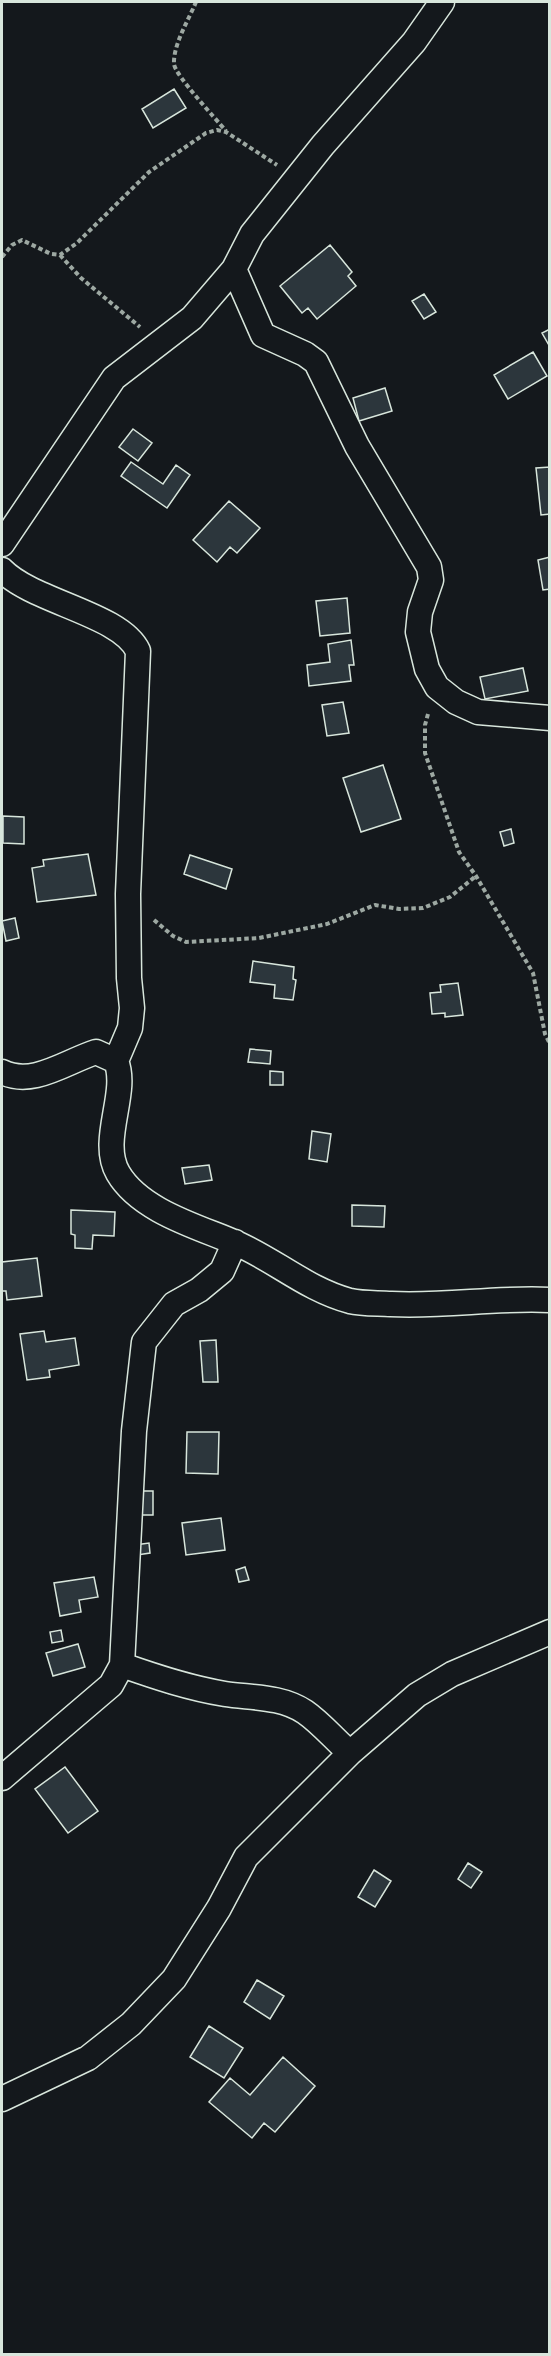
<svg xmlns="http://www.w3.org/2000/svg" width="551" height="2356" font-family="'Noto Sans',sans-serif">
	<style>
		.building { fill: #2c363c; stroke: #d8e6dc; stroke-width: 1.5 }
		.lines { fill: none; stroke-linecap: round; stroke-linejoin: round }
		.street-casing { stroke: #d8e6dc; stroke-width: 27 }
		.path { stroke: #9da8a2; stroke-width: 4; stroke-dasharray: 4.5 3; stroke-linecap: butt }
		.street { stroke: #14181c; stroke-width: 24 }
	</style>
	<rect width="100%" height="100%" fill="#14181c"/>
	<!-- building -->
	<path class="building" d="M174,89L186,108L153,128L142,109Z
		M330,245L352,272L348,276L356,286L317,319L308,308L302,313L280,286Z
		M424,294L436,312L424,319L412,301Z
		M550,329V347L542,333Z
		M533,352L547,376L508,399L494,375Z
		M385,388L392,411L359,421L353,398Z
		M133,429L152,443L138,461L119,447Z
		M131,462L163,484L176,465L190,475L167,508L121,476Z
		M550,467V514L541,515L536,468Z
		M229,501L260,528L237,553L230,547L217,562L193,540Z
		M550,557V589L543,590L538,560Z
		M347,598L350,633L320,636L316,601Z
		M351,640L354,665H349L351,681L309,686L307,665L330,662L328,644Z
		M523,668L528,691L485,699L480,677Z
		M343,702L349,733L327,736L322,705Z
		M383,765L401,819L361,832L343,778Z
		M3,816L24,817V844L3,843Z
		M511,829L514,843L504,846L500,832Z
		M88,854L96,895L37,902L32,868L44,866L43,860Z
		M190,855L232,869L226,889L184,874Z
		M15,918L19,938L6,941L2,921Z
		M253,961L294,967L293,979L296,980L293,1000L274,998L275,985L250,982Z
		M458,983L463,1015L445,1017V1013L432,1014L430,993L441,992L440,985Z
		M250,1049L271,1051L270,1064L248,1062Z
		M270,1071L283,1072V1085H270Z
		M312,1131L331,1134L327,1162L309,1159Z
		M209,1165L212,1180L185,1184L182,1168Z
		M352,1205L385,1206L384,1227L352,1226Z
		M71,1210L115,1212L114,1236L93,1235L92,1249L75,1248V1235L71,1234Z
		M37,1258L42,1296L7,1300L6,1291H2V1262Z
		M44,1331L46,1342L75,1338L79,1365L49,1370L50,1377L27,1380L20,1334Z
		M216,1340L218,1382H203L200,1341Z
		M187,1432H219L218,1474L186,1473Z
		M132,1491H153V1515H131Z
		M221,1518L225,1550L186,1555L182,1523Z
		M149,1543L150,1553L137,1555L135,1545Z
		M245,1567L249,1580L239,1582L236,1570Z
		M94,1577L98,1597L79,1600L81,1612L60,1616L54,1583Z
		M61,1630L63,1641L52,1643L50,1632Z
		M78,1644L85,1667L53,1676L46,1653Z
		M65,1767L98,1811L68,1833L35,1789Z
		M468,1863L482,1872L471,1888L458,1879Z
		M374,1870L391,1881L375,1907L358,1897Z
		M257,1980L284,1996L270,2019L244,2002Z
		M209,2026L243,2048L224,2078L190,2057Z
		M283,2057L315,2086L275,2132L264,2123L252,2138L209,2102L230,2078L250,2095Z"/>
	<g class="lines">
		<!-- street casing -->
		<g class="street-casing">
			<path id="street" d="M234,269L263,335L305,354L316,362L357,446L429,567L431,580L420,612L418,632L427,669L437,687L456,702L478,712L550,718
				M2,544L114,378L192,318L234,269L252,234L323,145L414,42L442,2
				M2,570C33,602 121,614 138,651L128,894L129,978L132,1008L130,1028L116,1061
				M2,1072C33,1087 65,1062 96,1052L116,1061C129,1093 99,1140 118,1173C139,1209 192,1225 229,1240C272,1257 305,1289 350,1301C363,1304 378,1303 391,1304C444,1307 497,1297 550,1300
				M122,1665C156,1677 189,1688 225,1694C252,1698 281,1696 305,1712C321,1723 335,1740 350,1753
				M2,1778L111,1685L122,1665L134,1431L144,1342L174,1304L199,1290L222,1271L235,1242
				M2,2099L88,2058L131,2024L174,1979L219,1908L246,1857L350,1753L417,1695L452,1674L550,1632"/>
		</g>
		<!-- path -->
		<path class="path" d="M196,2C189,19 173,45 174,64C175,75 216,119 226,131
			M60,255L81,278L140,327
			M2,257L12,245L22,240L51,254L60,255L77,243L149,172L206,133L217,130L226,132L277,165
			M428,714L425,725V753L459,852L476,876L533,973L545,1034L550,1044
			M154,920L173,936L186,942L259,938L327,924L375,905L399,909L423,908L450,897L476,876"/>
		<!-- street -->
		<use href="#street" class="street"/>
	</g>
	<!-- border -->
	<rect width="551" height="2356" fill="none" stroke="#d8e6dc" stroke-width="6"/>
</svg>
